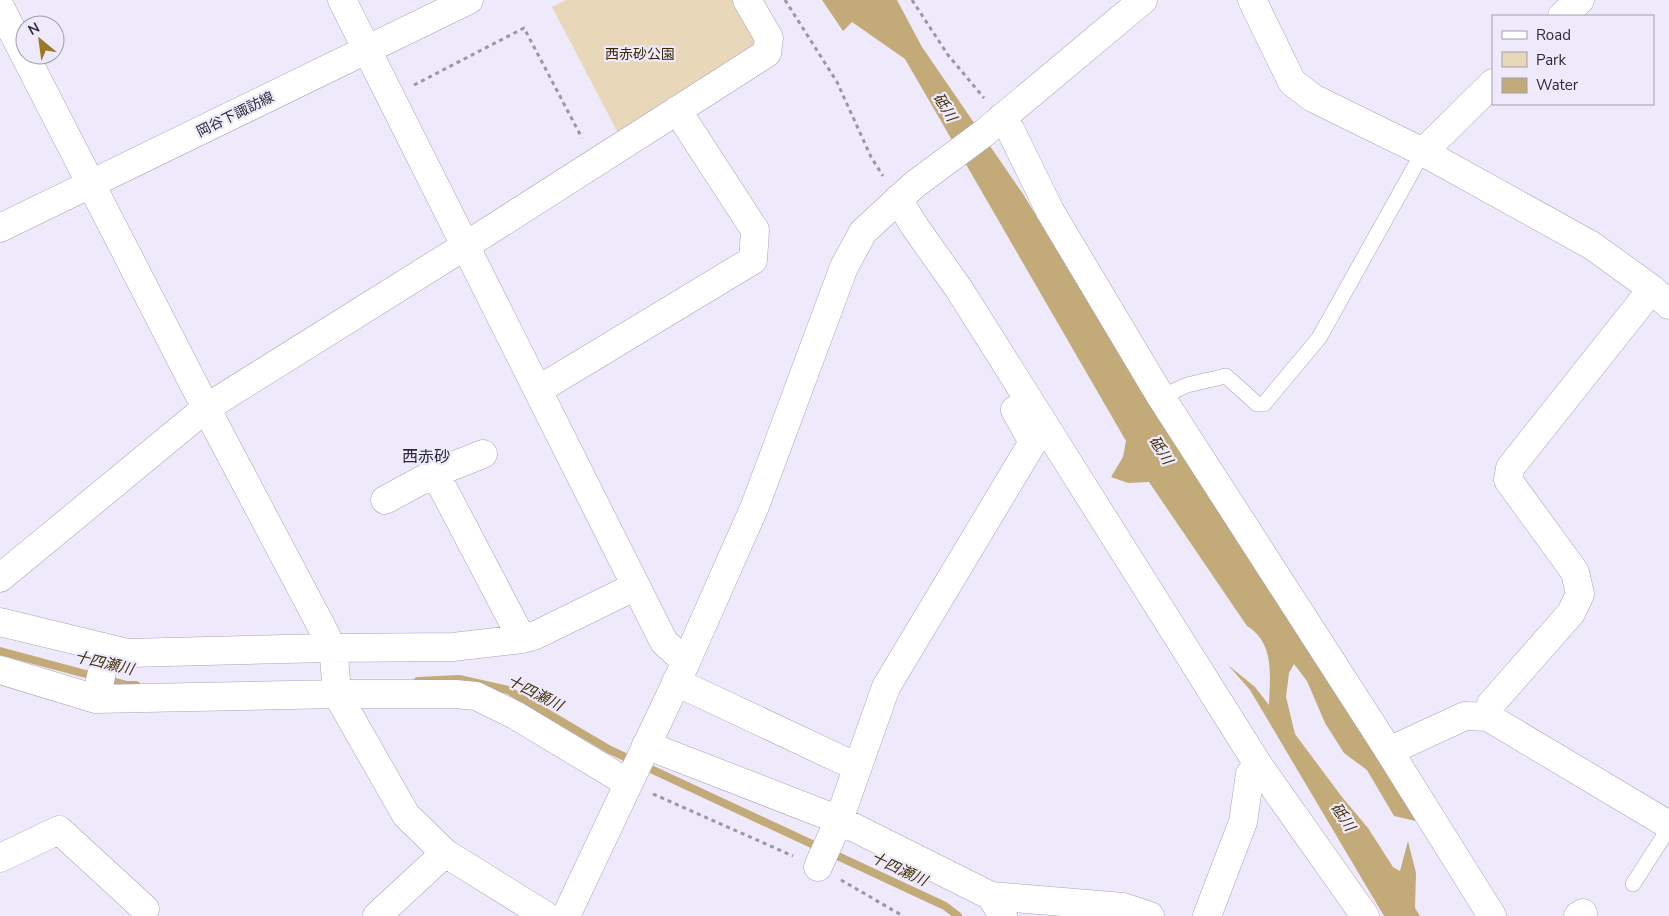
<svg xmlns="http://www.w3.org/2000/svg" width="1669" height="916" font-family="'Nunito Sans','Noto Sans JP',sans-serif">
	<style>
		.green { fill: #e8d8b9 }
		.water { fill: #c3ab79 }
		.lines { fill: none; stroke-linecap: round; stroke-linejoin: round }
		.stream { stroke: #c3ab79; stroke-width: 8 }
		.service-casing { stroke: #a8a3b8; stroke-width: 16 }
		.minor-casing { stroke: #a8a3b8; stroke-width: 29 }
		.tertiary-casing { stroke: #a8a3b8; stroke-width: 29 }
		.secondary-casing { stroke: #a8a3b8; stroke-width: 29 }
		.path { stroke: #9a97a4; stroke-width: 3; stroke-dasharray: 4 4; stroke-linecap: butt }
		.service { stroke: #fff; stroke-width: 15 }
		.minor { stroke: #fff; stroke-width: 28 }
		.tertiary { stroke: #fff; stroke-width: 28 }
		.secondary { stroke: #fff; stroke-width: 28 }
		.labels { text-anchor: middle; stroke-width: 4.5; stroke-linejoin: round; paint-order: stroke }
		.park-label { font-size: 14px; fill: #392800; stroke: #eeeafc }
		.street-label { font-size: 14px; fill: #2c2a32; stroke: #eeeafc }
		.water-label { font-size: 15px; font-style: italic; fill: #433208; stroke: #eeeafc }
		.quarter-label { font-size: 16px; fill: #2c2a32; stroke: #eeeafc }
	</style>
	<rect width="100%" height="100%" fill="#eeeafc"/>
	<!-- green -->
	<path class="green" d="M566,0H738L760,40L755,48L618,133L552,7Z"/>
	<!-- water -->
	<path class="water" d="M822,0H897L922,47L1023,194L1172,438L1307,646L1416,821L1394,816L1367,770L1344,753L1325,723L1307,681L1294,664L1289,673L1286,697L1295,734L1342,797L1368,828L1393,867L1400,871L1408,841L1416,873L1415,908L1420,916H1384L1250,690L1228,665L1255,687L1269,705C1270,676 1275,643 1247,626L1149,482L1128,483L1111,477L1123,457L1126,441L905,59L852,22L843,31Z"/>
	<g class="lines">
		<!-- stream -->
		<path class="stream" d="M0,651L127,685H136
			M418,681L459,679L508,690L610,750L945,906L958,916"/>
		<!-- service casing -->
		<g class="service-casing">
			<path id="service" d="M1161,397L1187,385L1226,376L1257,404H1264L1319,338L1423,152
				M1633,884L1669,828"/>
		</g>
		<!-- minor casing -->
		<g class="minor-casing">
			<path id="minor" d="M1252,0L1292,82L1313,98L1423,152L1591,245L1652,289L1669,305
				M0,7L206,408L326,635L328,648L334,657L337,694L406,815L445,853
				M1562,16L1580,0
				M1001,118L1011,131L1050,211L1161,397L1389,751L1465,716L1488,717L1669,825
				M1423,152L1493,83
				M898,199L915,227L959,289L1259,766L1365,916
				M538,390L753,260L755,230L677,110
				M483,454L435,473L522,639
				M385,500L435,473
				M0,578L206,408L465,246L767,53L769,38L747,0
				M0,622L128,653L328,648L453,647L522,639L536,635L636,586
				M0,670L96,699L337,694H455L476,696L515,715L628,783
				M676,682L857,767
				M96,699L107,649
				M1488,717L1491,704L1571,613L1580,594L1575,572L1508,480L1510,468L1652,289
				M646,745L839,820L991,896L1003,916
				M0,858L59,830L145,909
				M818,867L839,820L886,687L1033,442L1015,410
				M991,896L1123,907L1150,916
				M377,916L445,853L546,916
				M1207,916L1243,822L1250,774L1259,766
				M1578,916L1583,913"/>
		</g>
		<!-- tertiary casing -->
		<g class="tertiary-casing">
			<path id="tertiary" d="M342,0L664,642L686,662
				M1389,751L1492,916
				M566,916L686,662L755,506L844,267L863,232L914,185L984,133L1143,0"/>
		</g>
		<!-- secondary casing -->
		<g class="secondary-casing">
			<path id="secondary" d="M0,228L469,0"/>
		</g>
		<!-- path -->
		<path class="path" d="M785,0L837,82L871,157L883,176
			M912,0L948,55L984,98
			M414,85L524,28L582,138
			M653,794L793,856
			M841,880L903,916"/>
		<!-- service -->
		<use href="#service" class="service"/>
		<!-- minor -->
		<use href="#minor" class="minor"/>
		<!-- tertiary -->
		<use href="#tertiary" class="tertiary"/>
		<!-- secondary -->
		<use href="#secondary" class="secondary"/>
	</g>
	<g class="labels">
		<!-- park labels -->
		<g class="park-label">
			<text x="640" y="59">西赤砂公園</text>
		</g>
		<!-- street labels -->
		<g class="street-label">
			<text transform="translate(235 114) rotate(-26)" y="5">岡谷下諏訪線</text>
		</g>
		<!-- water labels -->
		<g class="water-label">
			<text transform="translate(945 107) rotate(58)" y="5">砥川</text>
			<text transform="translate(1161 450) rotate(58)" y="5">砥川</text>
			<text transform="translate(104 663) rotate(13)" y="5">十四瀬川</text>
			<text transform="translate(535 693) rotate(27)" y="5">十四瀬川</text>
			<text transform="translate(1343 817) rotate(56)" y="5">砥川</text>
			<text transform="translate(899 869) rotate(25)" y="5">十四瀬川</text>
		</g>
		<!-- quarter labels -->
		<g class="quarter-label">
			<text x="426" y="462">西赤砂</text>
		</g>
	</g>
	<!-- legend -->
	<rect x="1492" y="15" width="162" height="90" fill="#eeeafc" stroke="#a09dab"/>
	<rect x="1502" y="31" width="25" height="8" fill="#ffffff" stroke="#a09dab"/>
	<text x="1536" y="40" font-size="15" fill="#2c2a32">Road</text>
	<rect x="1502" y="52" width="25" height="15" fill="#e8d8b9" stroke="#a09dab"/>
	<text x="1536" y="65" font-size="15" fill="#2c2a32">Park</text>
	<rect x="1502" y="78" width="25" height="15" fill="#c3ab79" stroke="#a09dab"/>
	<text x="1536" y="90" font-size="15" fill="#2c2a32">Water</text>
	<!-- north arrow -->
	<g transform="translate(40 40) rotate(331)"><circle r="24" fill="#eeeafc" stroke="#a09dab"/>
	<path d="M0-4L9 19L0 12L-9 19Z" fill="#9c7824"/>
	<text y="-8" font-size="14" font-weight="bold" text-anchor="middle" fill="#2c2a32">N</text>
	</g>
</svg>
